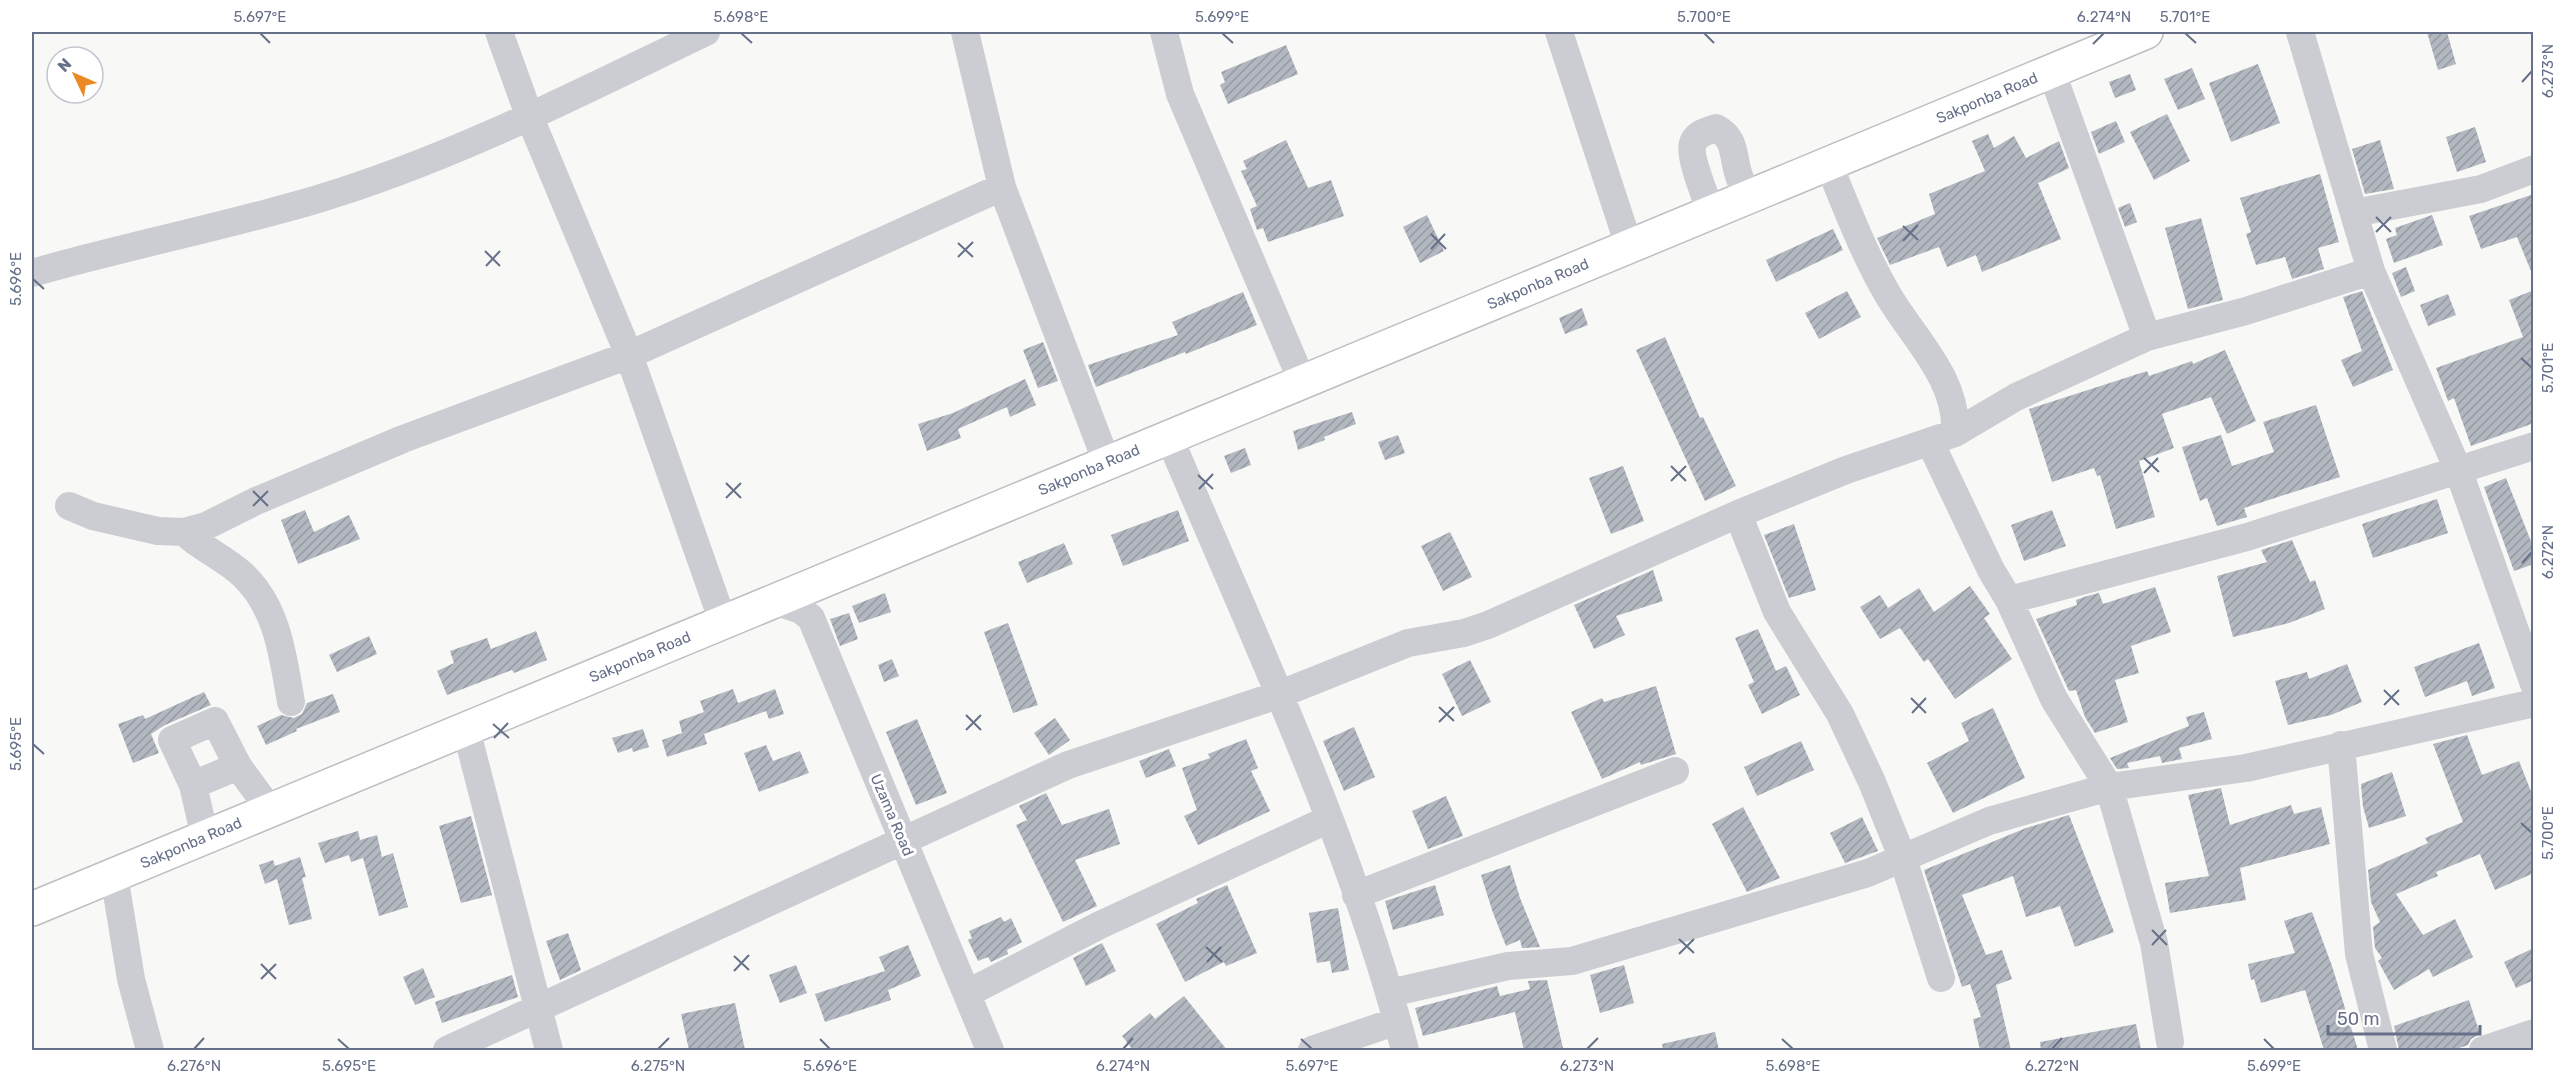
<svg xmlns="http://www.w3.org/2000/svg" width="2565" height="1082" font-family="Rubik,sans-serif">
	<style>
		.building { fill: url(#building-hatch) }
		.lines { fill: none; stroke-linecap: round; stroke-linejoin: round }
		.major-casing { stroke: #bcbec4; stroke-width: 36 }
		.minor { stroke: #cccdd2; stroke-width: 28 }
		.major { stroke: #fff; stroke-width: 33 }
		.ticks { fill: none; stroke: #667089; stroke-width: 2 }
		.labels { text-anchor: middle; stroke-width: 6; stroke-linejoin: round; paint-order: stroke }
		.street-label { font-size: 15px; fill: #667089; stroke: #fff }
		.neatline { fill: none; stroke: #667089; stroke-width: 2 }
		.ticks-label { font-size: 15px; text-anchor: middle; fill: #667089 }
	</style>
	<defs>
		<pattern id="building-hatch" width="6" height="6" patternUnits="userSpaceOnUse" patternTransform="scale(1.5)"><rect width="6" height="6" fill="#b3b8c0"/><path d="M-1 1l2-2M0 6l6-6M5 7l2-2" fill="none" stroke="#959aa2"/></pattern>
	</defs>
	<rect width="100%" height="100%" fill="#f8f9f6"/>
	<!-- building -->
	<path class="building" d="M2427,32H2447L2456,64L2438,70Z
		M1286,45L1298,74L1228,104L1220,85L1225,82L1221,72Z
		M2258,64L2280,123L2231,142L2209,83Z
		M2192,68L2205,99L2178,110L2164,79Z
		M2130,74L2136,90L2115,98L2109,82Z
		M2167,114L2190,161L2154,180L2130,132Z
		M2116,121L2125,142L2099,154L2091,132Z
		M2475,127L2486,162L2457,172L2446,137Z
		M1988,134L1994,148L2014,136L2026,158L2059,141L2069,168L2038,183L2061,239L1982,272L1976,255L1947,267L1939,247L1890,265L1877,238L1935,214L1929,194L1985,171L1972,141Z
		M1286,140L1308,188L1331,180L1344,216L1268,242L1263,228L1257,230L1250,209L1257,206L1241,171L1247,169L1243,161Z
		M2380,140L2394,189L2365,194L2352,149Z
		M2320,174L2339,242L2318,248L2324,269L2292,279L2285,257L2256,265L2246,234L2251,232L2240,198Z
		M2534,194V276H2533L2517,237L2481,249L2469,216Z
		M2130,203L2137,222L2125,227L2118,208Z
		M1427,215L1444,251L1420,263L1403,227Z
		M2432,215L2443,245L2394,263L2386,239L2397,235L2395,228Z
		M2201,218L2223,300L2188,309L2165,228Z
		M1833,229L1843,250L1776,282L1766,260Z
		M2406,267L2415,291L2401,297L2392,273Z
		M2534,290V423L2471,446L2454,398L2448,401L2436,368L2523,337L2509,300Z
		M1847,291L1861,317L1819,339L1805,313Z
		M2362,291L2393,370L2353,387L2341,360L2362,351L2343,297Z
		M1243,292L1257,325L1186,354L1185,352L1096,387L1088,365L1178,335L1172,322Z
		M2448,294L2456,315L2428,326L2420,305Z
		M1582,308L1588,325L1565,334L1559,318Z
		M1665,337L1700,418L1703,417L1736,486L1705,501L1636,350Z
		M1043,342L1058,381L1038,388L1023,350Z
		M2225,350L2256,421L2227,434L2211,397L2162,414L2174,448L2139,461L2155,517L2116,529L2100,475L2097,476L2094,468L2052,482L2029,409L2147,371L2149,376L2192,361L2193,364Z
		M1025,379L1036,405L1010,417L1007,407L958,429L961,438L927,451L918,424L953,413Z
		M2316,405L2340,477L2244,508L2247,517L2217,526L2207,498L2200,501L2182,447L2221,435L2232,466L2274,452L2263,422Z
		M1352,412L1356,424L1324,437L1325,440L1298,450L1293,431Z
		M1398,435L1405,453L1385,460L1378,442Z
		M1245,448L1251,465L1231,473L1224,456Z
		M1623,466L1644,521L1611,534L1589,478Z
		M2506,478L2534,549V564L2514,571L2484,487Z
		M2437,499L2448,533L2373,558L2362,524Z
		M305,510L314,532L349,515L360,539L298,564L281,520Z
		M1178,510L1189,541L1123,566L1111,535Z
		M2052,510L2066,546L2024,561L2011,525Z
		M1794,524L1816,590L1789,598L1764,535Z
		M1450,532L1472,577L1443,591L1421,546Z
		M2292,540L2310,582L2315,580L2325,609L2289,623L2233,637L2217,576L2267,562L2261,550Z
		M1064,543L1073,564L1027,583L1018,562Z
		M1653,570L1663,601L1616,616L1625,635L1594,649L1574,605Z
		M1970,586L1990,614L1984,618L2012,659L1955,699L1928,659L1924,662L1900,628L1880,639L1860,607L1880,595L1888,608L1919,588L1934,612Z
		M2155,587L2171,632L2131,646L2139,673L2115,680L2128,722L2095,733L2085,717L2076,690L2069,691L2036,619L2077,605L2076,600L2087,596L2099,593L2103,604Z
		M885,593L891,612L859,623L852,606Z
		M849,613L858,639L840,646L830,619Z
		M1008,623L1038,705L1013,713L984,632Z
		M1758,629L1776,671L1786,666L1800,695L1762,714L1748,685L1754,682L1735,638Z
		M536,631L547,660L514,673L512,670L447,695L437,671L454,663L450,651L487,638L491,649Z
		M369,636L377,654L337,672L329,655Z
		M2479,643L2495,688L2472,696L2467,681L2425,697L2414,667Z
		M892,659L899,676L884,682L878,665Z
		M1470,660L1491,702L1462,716L1442,674Z
		M2347,664L2362,702L2331,715L2288,725L2275,681L2307,672L2309,679Z
		M1656,686L1676,754L1641,765L1640,762L1602,779L1571,712L1602,698L1604,702Z
		M733,689L738,703L775,689L784,714L769,719L766,711L704,734L707,744L667,757L662,740L682,733L679,721L704,712L700,701Z
		M204,692L211,705L165,725L151,734L159,753L133,763L118,724L143,715L145,719Z
		M333,694L340,712L296,729L297,731L266,745L257,726L281,715L294,718L302,714L307,703Z
		M1993,708L2025,778L1953,813L1927,763L1969,741L1961,723Z
		M2204,712L2212,739L2179,748L2182,759L2162,763L2160,756L2127,763L2129,768L2117,769L2110,758L2189,726L2186,717Z
		M1055,718L1070,740L1049,755L1034,733Z
		M917,719L947,793L916,805L886,732Z
		M1354,727L1375,777L1344,791L1323,741Z
		M643,729L649,747L633,752L632,748L618,753L612,738Z
		M2467,735L2482,775L2519,761L2534,799V873L2495,890L2480,854L2436,872L2438,876L2396,894L2423,935L2455,919L2473,957L2433,977L2429,969L2394,990L2378,961L2382,958L2375,948L2373,927L2380,922L2371,902L2368,870L2428,843L2425,838L2463,822L2433,744Z
		M1246,739L1258,768L1251,771L1270,811L1198,845L1184,816L1197,810L1182,768L1210,758L1208,754Z
		M1801,741L1814,770L1757,796L1744,767Z
		M766,745L773,761L800,751L809,773L759,792L744,753Z
		M1169,749L1176,766L1146,778L1139,761Z
		M2392,772L2406,816L2369,828L2363,807L2361,784Z
		M2221,788L2230,825L2291,805L2294,814L2321,807L2330,844L2240,868L2246,900L2170,913L2165,883L2209,876L2188,795Z
		M1046,793L1062,825L1109,809L1120,844L1075,860L1097,906L1063,922L1016,825L1027,820L1019,806Z
		M1446,796L1463,836L1428,849L1412,811Z
		M1743,807L1780,878L1747,892L1712,824Z
		M2069,815L2114,932L2075,947L2060,906L2026,917L2013,876L1962,895L1986,955L2002,950L2012,979L1996,985L2011,1050H1980L1973,1019L1981,1017L1970,984L1962,987L1924,870L2026,828Z
		M471,816L492,895L461,903L439,826Z
		M1862,817L1878,851L1845,863L1830,833Z
		M358,831L360,840L377,835L382,857L393,853L408,907L379,916L363,858L351,862L349,855L325,863L318,843Z
		M300,857L306,877L302,878L312,919L289,925L277,879L265,884L259,865L273,860L275,866Z
		M1510,865L1520,898L1540,947L1522,948L1520,940L1506,946L1493,913L1481,875Z
		M1227,885L1257,953L1226,966L1224,962L1185,982L1156,924L1198,903L1196,899Z
		M1435,885L1444,915L1393,930L1385,901Z
		M1338,908L1349,970L1332,973L1330,961L1317,963L1309,913Z
		M2312,912L2332,966L2358,1050H2324L2305,990L2261,1003L2254,979L2251,980L2248,964L2295,953L2284,921Z
		M1001,917L1004,922L1011,918L1022,942L1007,950L1008,954L991,962L988,957L978,961L968,940L972,938L969,931Z
		M568,933L581,970L560,980L546,941Z
		M1102,943L1116,971L1086,986L1073,958Z
		M908,945L921,976L888,990L891,1000L825,1022L815,994L885,971L879,957Z
		M2534,948V980L2516,988L2504,962Z
		M796,965L807,993L780,1003L769,975Z
		M1624,965L1634,1003L1600,1013L1590,975Z
		M423,968L435,997L415,1005L403,977Z
		M512,975L518,997L442,1023L435,1002Z
		M1547,980L1563,1048L1524,1050L1515,1012L1423,1036L1415,1008L1497,986L1500,996L1530,989L1528,981Z
		M1184,996L1227,1050H1133L1122,1036L1150,1013L1155,1019Z
		M2469,1000L2480,1034L2471,1039L2468,1045L2453,1050H2399L2394,1026Z
		M735,1003L745,1050H689L681,1014Z
		M2136,1024L2141,1050H2041L2040,1042Z
		M1715,1032L1719,1050H1663L1662,1044Z"/>
	<g class="lines">
		<!-- major casing -->
		<g class="major-casing">
			<path id="major" d="M32,909L2146,32"/>
		</g>
		<!-- minor -->
		<path class="minor" d="M499,32L530,118L629,355L723,622
			M965,32L1002,187L1107,463
			M1164,32L1180,94L1302,381
			M1559,32L1629,246
			M2300,32L2371,271L2459,472L2534,684
			M2051,70L2147,337
			M1829,165C1847,209 1864,254 1888,295C1914,339 1958,379 1955,433
			M1711,212C1706,198 1688,155 1693,143C1697,133 1707,131 1716,128C1734,137 1733,152 1737,169C1739,178 1744,188 1747,197
			M2354,213L2481,189L2534,169
			M32,273C126,246 224,227 318,199C454,158 579,93 706,32
			M1169,437C1254,638 1350,839 1405,1050
			M1930,442L1991,570L2009,600L2054,699L2109,787L2154,943L2170,1042
			M69,506L93,516L158,531L184,532L206,526L256,501L403,439L629,355L1002,187
			M1738,514L1777,612L1840,714L1872,782L1903,859L1941,978
			M184,532C202,549 225,558 243,575C278,608 283,657 291,702
			M2009,600L2247,537L2534,446
			M774,601L801,610L811,618L990,1050
			M466,729L549,1050
			M2341,745L2359,954L2383,1050
			M193,785L238,766
			M205,837L193,785L172,740L215,721L238,766L270,810
			M114,875L131,979L150,1050
			M1356,895L1675,771
			M968,993L1100,925L1329,819
			M1390,993L1508,966L1572,961L1868,873L1989,821L2109,787L2246,768L2534,703
			M447,1050L1068,765L1278,695L1408,643L1464,633L1488,625L1738,514L1846,470L1955,433L2016,397L2147,337L2246,311L2371,271
			M1312,1050L1397,1021
			M2483,1050L2534,1033"/>
		<!-- major -->
		<use href="#major" class="major"/>
	</g>
	<!-- ticks -->
	<path class="ticks" d="M260,33L270,43M741,33L752,43M1222,33L1233,43M1704,33L1714,43M2185,33L2196,43M2093,44L2104,33M2522,82L2532,71M2376,217L2391,232M1903,226L1918,240M2376,232L2391,217M1431,234L1446,249M1903,241L1918,225M958,243L973,257M1431,249L1445,234M485,251L500,266M958,257L973,242M486,266L500,251M33,279L44,289M2521,358L2532,368M2144,458L2159,472M1671,466L1686,481M2144,473L2158,458M1198,475L1213,489M1671,481L1686,466M726,483L741,498M1199,489L1213,474M253,491L268,506M726,498L741,483M253,506L268,491M2522,563L2532,552M2384,690L2399,705M1911,698L1926,713M2384,705L2399,690M1439,707L1454,721M1912,713L1926,698M966,715L981,730M1439,722L1454,707M493,724L509,738M966,730L981,715M494,738L508,723M33,744L44,754M2521,823L2532,833M2152,930L2167,945M1679,939L1694,953M2152,945L2166,930M1206,947L1222,962M1679,954L1694,939M734,956L749,970M1207,962L1221,947M261,964L276,979M734,971L749,955M261,979L276,964M338,1039L349,1049M820,1039L830,1049M1301,1039L1312,1049M1782,1039L1793,1049M2264,1039L2274,1049M194,1049L204,1038M658,1049L669,1038M1123,1049L1133,1038M1587,1049L1598,1038M2052,1049L2062,1038"/>
	<g class="labels">
		<!-- street labels -->
		<g class="street-label">
			<text transform="translate(1987 98) rotate(-23)" y="5">Sakponba Road</text>
			<text transform="translate(1538 284) rotate(-23)" y="5">Sakponba Road</text>
			<text transform="translate(1089 470) rotate(-23)" y="5">Sakponba Road</text>
			<text transform="translate(640 657) rotate(-23)" y="5">Sakponba Road</text>
			<text transform="translate(892 815) rotate(67)" y="5">Uzama Road</text>
			<text transform="translate(191 843) rotate(-23)" y="5">Sakponba Road</text>
		</g>
	</g>
	<!-- border -->
	<rect width="2565" height="1082" fill="none" stroke="#ffffff" stroke-width="66"/>
	<!-- north arrow -->
	<g transform="translate(75 75) rotate(314)"><circle r="28" fill="#ffffff" stroke="#c2c6d0" stroke-width="1.5"/>
	<path d="M0-4.5L10 22L0 15L-10 22Z" fill="#eb8924"/>
	<text y="-9" font-size="16" font-weight="bold" text-anchor="middle" fill="#667089">N</text>
	</g>
	<!-- scale -->
	<path d="M2328 1025v9h152v-9" fill="none" stroke="#667089" stroke-width="3"/>
	<text x="2337" y="1025" font-size="18" fill="#667089" stroke="#ffffff" stroke-width="4.5" paint-order="stroke">50 m</text>
	<rect x="33" y="33" width="2499" height="1016" class="neatline"/>
	<g class="ticks-label">
		<text x="260" y="22">5.697°E</text>
		<text x="741" y="22">5.698°E</text>
		<text x="1222" y="22">5.699°E</text>
		<text x="1704" y="22">5.700°E</text>
		<text x="2104" y="22">6.274°N</text>
		<text x="2185" y="22">5.701°E</text>
		<text transform="translate(2548 71) rotate(-90)" y="5">6.273°N</text>
		<text transform="translate(16 279) rotate(-90)" y="5">5.696°E</text>
		<text transform="translate(2548 368) rotate(-90)" y="5">5.701°E</text>
		<text transform="translate(2548 552) rotate(-90)" y="5">6.272°N</text>
		<text transform="translate(16 744) rotate(-90)" y="5">5.695°E</text>
		<text transform="translate(2548 833) rotate(-90)" y="5">5.700°E</text>
		<text x="194" y="1071">6.276°N</text>
		<text x="349" y="1071">5.695°E</text>
		<text x="658" y="1071">6.275°N</text>
		<text x="830" y="1071">5.696°E</text>
		<text x="1123" y="1071">6.274°N</text>
		<text x="1312" y="1071">5.697°E</text>
		<text x="1587" y="1071">6.273°N</text>
		<text x="1793" y="1071">5.698°E</text>
		<text x="2052" y="1071">6.272°N</text>
		<text x="2274" y="1071">5.699°E</text>
	</g>
</svg>
